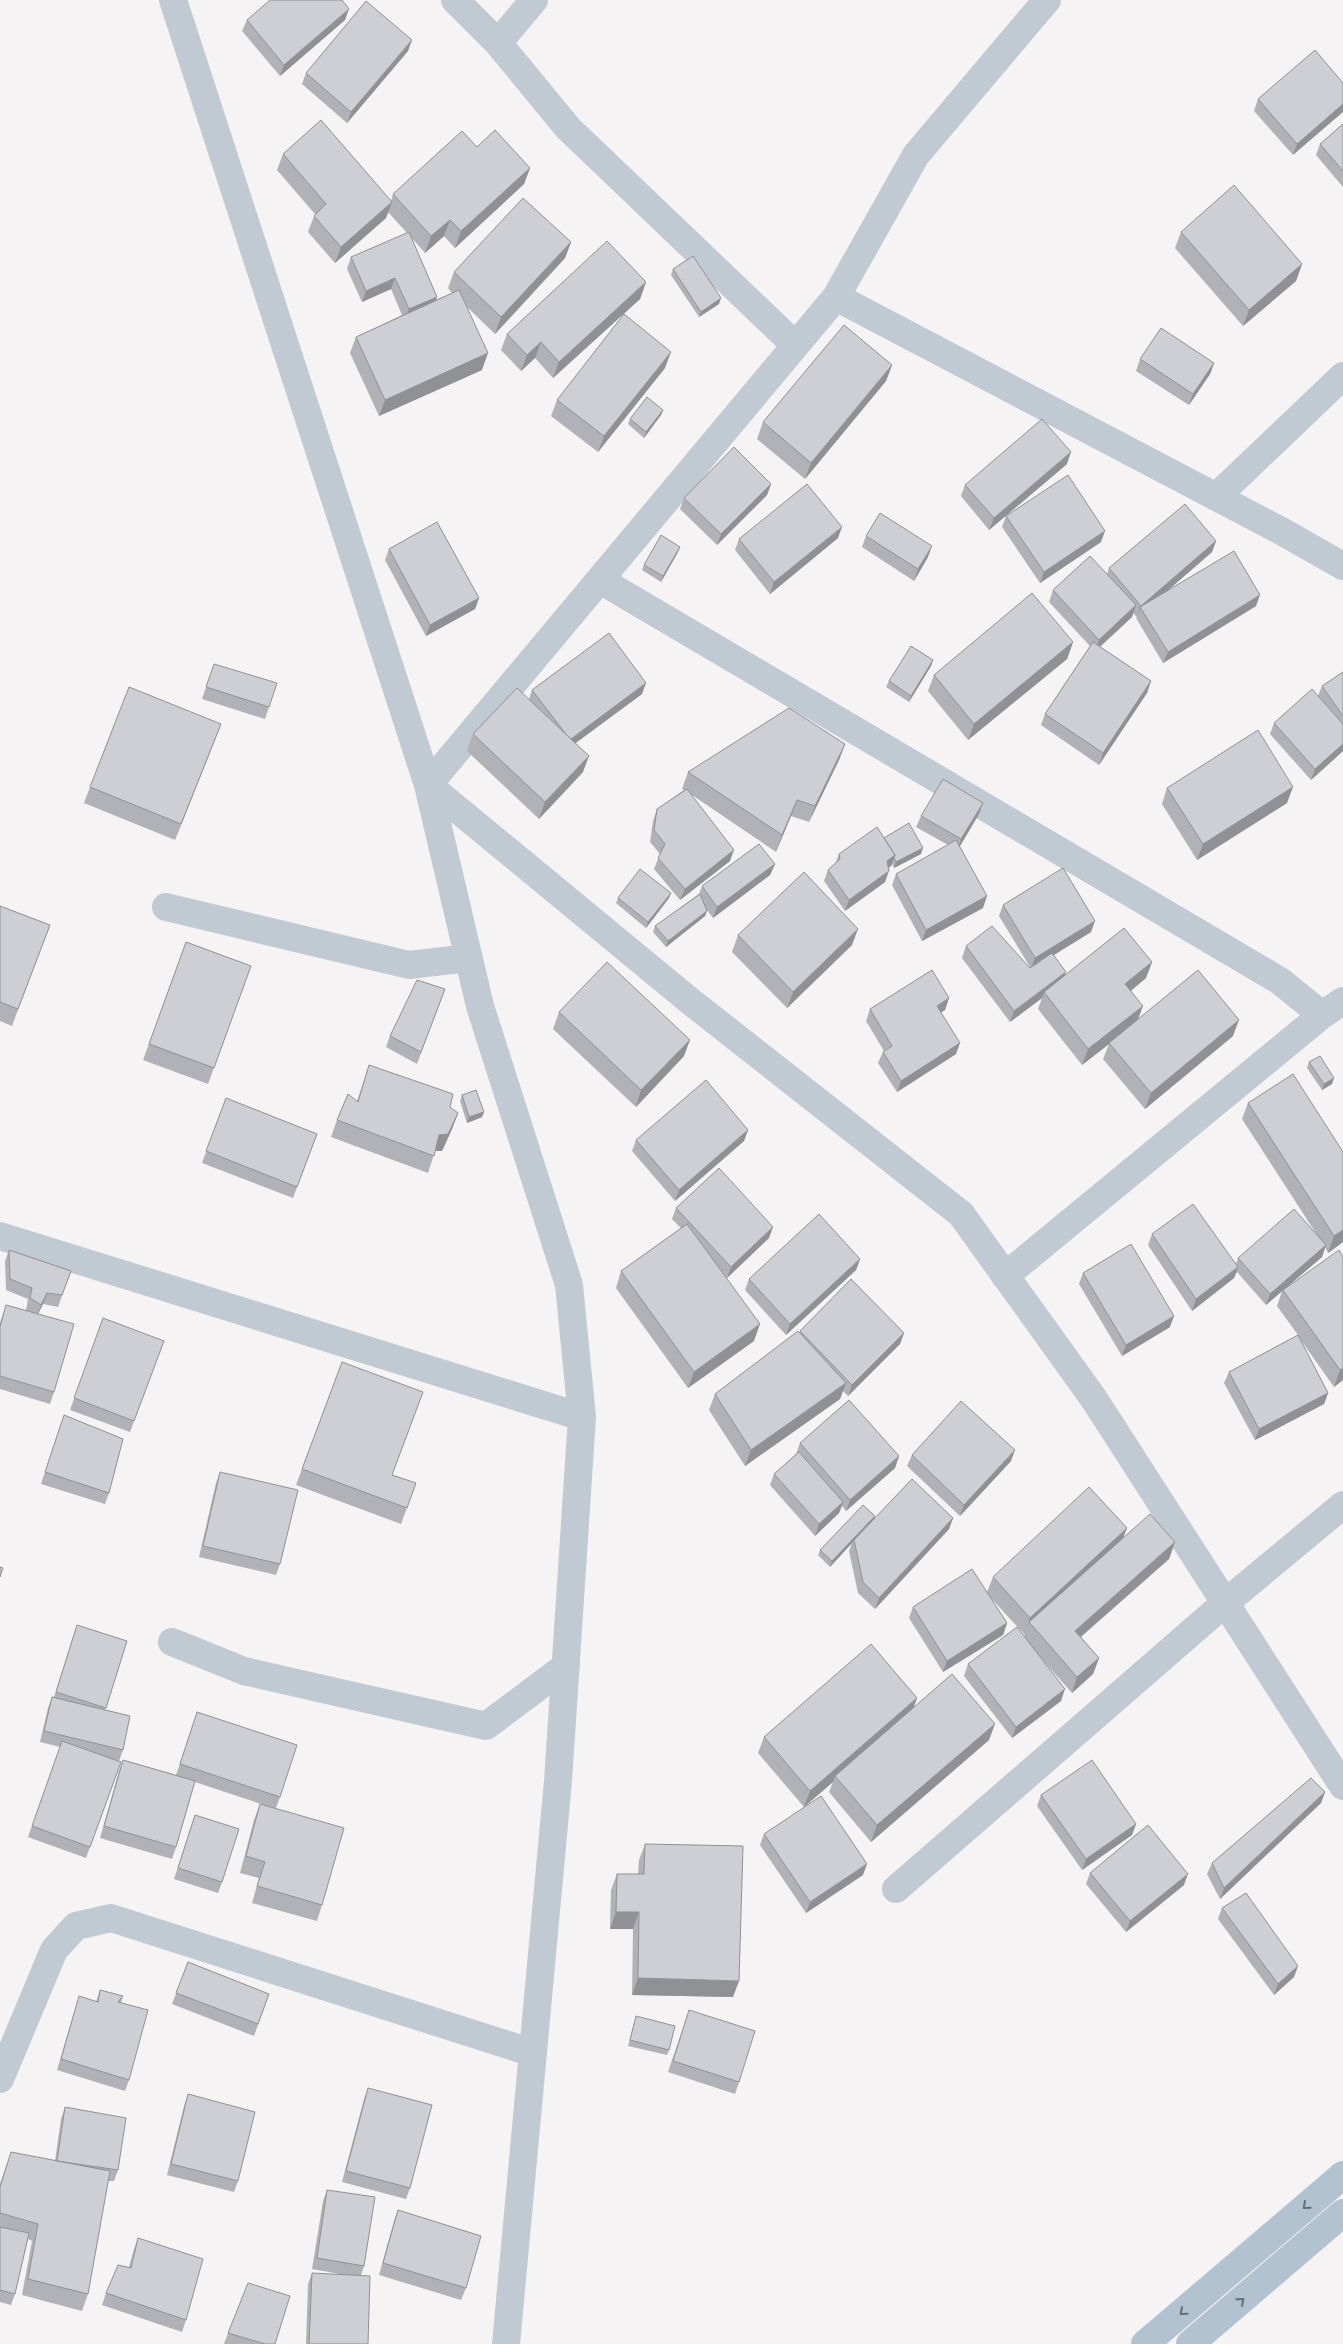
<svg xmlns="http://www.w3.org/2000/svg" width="1343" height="2344" font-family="'Source Sans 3',sans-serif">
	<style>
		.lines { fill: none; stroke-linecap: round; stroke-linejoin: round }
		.minor { stroke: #c1cad2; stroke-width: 28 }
		.primary { stroke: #b3c2d1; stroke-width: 28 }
		.wall { fill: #b0b2b7 }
		.shaded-wall { fill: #909195 }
		.building { fill: #cdcfd5; stroke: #909195 }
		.oneway { stroke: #64717d }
	</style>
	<rect width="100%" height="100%" fill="#f5f3f3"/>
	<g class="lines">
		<!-- minor -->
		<path class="minor" d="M173,0L428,785L480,1006L569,1285L582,1417L558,1781L506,2344
			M455,0L498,43L568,128L795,345
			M1047,0L916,155L836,297L428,785L690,1001L961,1214L1094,1399L1343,1786
			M498,43L534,0
			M836,297L1283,532L1343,566
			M1216,497L1343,376
			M600,580L1280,981L1322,1015
			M166,907L409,965L469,958
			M0,1236L582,1417
			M1005,1276L1322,1015L1343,1001
			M172,1642L244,1671L486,1726L566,1666
			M896,1889L1225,1603L1343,1505
			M0,2079L54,1950L76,1926L111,1918L533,2053"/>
		<!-- primary -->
		<path class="primary" d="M1145,2344L1343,2175
			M1190,2344L1343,2213"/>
	</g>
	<!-- wall -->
	<path class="wall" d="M247,20H345L280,76L242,31Z
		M408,51L347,123L302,84L306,73Z
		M1343,83L1293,155L1254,111L1258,99Z
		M1343,124V187L1316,155L1320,144Z
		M477,147L530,168L524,184L455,248L444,236L425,253L410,236L437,297L435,300L452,293L448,288L454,272L571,242L565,258L495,334L466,306L482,370L379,416L350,353L356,337L402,315L391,289L362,302L347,269L351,257L407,233L388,212L386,218L335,263L308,232L314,216L315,214L277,170L283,154L391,201L393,194Z
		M1181,232L1302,264L1296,281L1243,326L1175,248Z
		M673,269L719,304L699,317L671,275Z
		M646,282L640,299L553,378L535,358L521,371L501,350L507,334Z
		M1140,359L1214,363L1210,374L1189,405L1136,371Z
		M892,365L886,381L805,479L757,439L763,422Z
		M665,368L598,452L551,416L557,400Z
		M663,410L661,415L644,438L628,424L630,419Z
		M1067,464L989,530L961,496L965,485Z
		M771,484L767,495L717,545L680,509L684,498Z
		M1006,516L1101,542L1040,583L1002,527Z
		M866,536L928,557L914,581L862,547Z
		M838,538L770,594L735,550L739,539Z
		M1216,541L1212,552L1167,591L1256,606L1163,663L1136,618L1137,617L1133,613L1132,617L1100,647L1151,681L1147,693L1099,765L1041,725L1045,714L1090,646L1049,602L1053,590L1107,574L1109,568Z
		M680,547L678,552L661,582L642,570L644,565Z
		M389,549L479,598L475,609L426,636L385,560Z
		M1073,642L1067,659L968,740L928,691L934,675Z
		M933,660L931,666L909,702L886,687L889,681Z
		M214,664L269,707L265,719L202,699Z
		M1343,672V751L1311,780L1270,734L1274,723L1318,696L1322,686Z
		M532,690L642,694L575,743L583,772L539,819L467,751L473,734L529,699Z
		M221,724L175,840L84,803L90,787Z
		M845,744L839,760L809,822L791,816L776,852L692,795L730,861L680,900L654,869L660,854L650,842L653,821L657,809L684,790L682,789L688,772Z
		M1167,788L1287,803L1197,860L1162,804Z
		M979,814L960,846L983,908L922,941L892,885L896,874L948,845L916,827L921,816Z
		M884,838L921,854L894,868L892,864L891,866L888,868L885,882L845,911L824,881L828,870L835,864L839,854Z
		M775,864L770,875L713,918L707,910L705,916L666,947L653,932L655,926L699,894L702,886Z
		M671,893L669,898L646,928L616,903L618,898Z
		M1003,905L1091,932L1054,955L1065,976L1152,962L1146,978L1131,991L1138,1019L1233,1036L1145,1109L1103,1059L1109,1044L1082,1065L1038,1009L1042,998L1010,1022L962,958L966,946L1030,967L999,916Z
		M0,906L50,925L12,1026L0,1021Z
		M738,935L852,945L787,1008L732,952Z
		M186,942L251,966L208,1084L143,1060Z
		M445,989L417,1064L386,1047L390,1036Z
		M949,998L945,1010L941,1012L956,1054L897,1092L878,1063L883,1052L884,1051L866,1021L870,1009Z
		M559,1012L684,1056L636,1107L553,1029Z
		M1309,1062L1332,1084L1322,1090L1307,1068Z
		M369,1065L450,1107L458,1113L452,1129L442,1151H435L428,1173L331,1137L337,1120L357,1101Z
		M462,1095L484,1112L482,1117L467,1123L460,1101Z
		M226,1098L317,1134L293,1198L202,1163Z
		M1248,1103L1343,1152V1242L1328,1253L1325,1247L1322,1257L1288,1286L1343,1256V1380L1334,1387L1298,1336L1328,1393L1324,1404L1255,1440L1224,1383L1229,1372L1298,1335L1277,1306L1282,1291L1266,1305L1237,1272L1234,1278L1192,1311L1148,1245L1152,1234L1236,1264L1238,1258L1319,1238L1242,1119Z
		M748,1130L744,1141L675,1201L632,1151L636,1140Z
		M676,1208L769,1238L727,1278L724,1275L754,1341L688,1388L616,1288L621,1271L681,1228L672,1219Z
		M9,1250L71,1271L58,1307L43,1304L38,1314L54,1392L50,1404L0,1389V1323L6,1305L29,1311L26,1310L28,1299L6,1290L5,1261Z
		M860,1259L856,1270L786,1335L745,1290L749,1279Z
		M1083,1273L1170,1327L1122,1356L1079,1284Z
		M103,1318L164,1341L130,1432L70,1410Z
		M799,1332L904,1333L900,1344L848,1396L843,1391L840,1399L745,1466L709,1410L715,1394Z
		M342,1362L392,1475L416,1483L401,1524L296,1485Z
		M60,1426L109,1493L105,1504L41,1484Z
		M800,1443L899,1456L895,1468L846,1511L842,1506L839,1513L815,1536L770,1485L774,1474L796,1454Z
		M912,1455L1011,1461L960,1516L907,1466Z
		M220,1472L280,1564L276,1575L199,1557L216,1483Z
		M874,1518H953L949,1529L875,1609L858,1593L849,1551L852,1543L830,1567L818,1555L820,1550Z
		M1124,1538L1175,1542L1169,1559L1081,1637L1099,1658L1093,1674L1072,1693L1040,1657L1061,1701L1012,1738L964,1676L968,1664L1024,1636L1025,1635L990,1597L1007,1623L1003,1635L943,1672L909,1618L913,1607L987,1592L993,1577Z
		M77,1625L127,1641L105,1710L123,1750L119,1761L114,1760L121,1762L86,1858L28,1837L60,1747L40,1742L48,1708L52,1697H54Z
		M917,1698L914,1707L989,1740L871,1842L829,1792L833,1782L804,1807L758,1753L764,1737Z
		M197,1712L280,1797L276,1808L322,1905L317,1921L252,1903L259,1878L240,1873L254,1820L260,1804L273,1808L195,1782L176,1847L172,1859L100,1838L119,1771L123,1760L176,1775Z
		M1325,1792L1321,1803L1220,1899L1207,1874L1212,1863Z
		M1041,1795L1136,1824L1132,1835L1082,1870L1037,1806Z
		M195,1815L222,1882L218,1893L174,1879Z
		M764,1834L863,1875L806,1913L760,1845Z
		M645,1844L733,1997L632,1995L633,1929H610L611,1890L617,1874H638L639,1860Z
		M1090,1873L1184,1885L1126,1932L1086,1884Z
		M1222,1908L1294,1977L1274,1995L1218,1919Z
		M188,1962L269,1994L254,2036L172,2004Z
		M100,1990L123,1996L121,2003L129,2080L125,2091L57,2070L79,1996L96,2002Z
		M689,2010L739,2082L735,2094L668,2072Z
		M636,2016L669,2050L667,2055L628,2046Z
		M368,2088L410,2188L406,2199L342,2182L364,2099Z
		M188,2094L238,2181L234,2192L167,2175L184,2106Z
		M65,2107L118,2170L114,2181H108L88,2294L82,2311L22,2295L32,2241L28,2239L15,2294L11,2305L0,2302V2184L5,2169L11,2152L55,2161L61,2119Z
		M327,2190L364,2266L361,2275L368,2344H306L308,2284L312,2273L345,2275L312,2269L323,2201Z
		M398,2210L466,2288L461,2300L379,2275L394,2221Z
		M138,2238L186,2320L182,2332L102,2305L106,2293L129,2267L134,2249Z
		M228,2333L275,2344H224Z"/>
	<!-- shaded-wall -->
	<path class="shaded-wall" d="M349,9L345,20L280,76L284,65Z
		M412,40L408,51L347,123L351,112Z
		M1343,104V112L1293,155L1297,144Z
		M530,168L524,184L455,248L461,231Z
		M392,202L386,218L335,263L341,247Z
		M450,220L444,236L425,253L431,236Z
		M571,242L565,258L495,334L501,317Z
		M1302,264L1296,281L1243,326L1249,310Z
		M395,278L391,289L362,302L366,291Z
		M646,282L640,299L553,378L559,362Z
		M437,297L433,308L404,320L409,309Z
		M721,298L719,304L699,317L701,312Z
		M541,342L535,358L521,371L527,355Z
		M671,352L665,368L598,452L604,436Z
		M488,353L482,370L379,416L385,400Z
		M1214,363L1210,374L1189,405L1193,394Z
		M892,365L886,381L805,479L811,463Z
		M663,410L661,415L644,438L646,432Z
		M1071,452L1067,464L989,530L994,518Z
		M771,484L767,495L717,545L721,534Z
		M842,527L838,538L770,594L774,582Z
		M1105,531L1101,542L1040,583L1044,572Z
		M1216,541L1212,552L1143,612L1140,607L1137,617L1141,606Z
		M932,546L928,557L914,581L918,569Z
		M680,547L678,552L661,582L663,576Z
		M1260,595L1256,606L1163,663L1168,652Z
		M479,598L475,609L426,636L430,625Z
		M1136,605L1132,617L1095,651L1099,640Z
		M1073,642L1067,659L968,740L974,724Z
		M933,660L931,666L909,702L911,696Z
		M1151,681L1147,693L1099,765L1103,753Z
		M646,683L642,694L565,751L569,739Z
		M221,724L215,740L175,840L181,824Z
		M845,744L839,760L809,822L815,806Z
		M1343,744V751L1311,780L1315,769Z
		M589,756L583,772L539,819L545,802Z
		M1293,787L1287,803L1197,860L1203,844Z
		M797,800L791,816L776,852L782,835Z
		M983,803L979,814L957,851L961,839Z
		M923,848L921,854L894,868L896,862Z
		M734,850L730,861L680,900L685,889Z
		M895,855L891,866L883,872L887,861Z
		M775,864L770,875L713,918L717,907Z
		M889,871L885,882L845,911L849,900Z
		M671,893L669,898L646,928L648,922Z
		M987,896L983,908L922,941L926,930Z
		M707,911L705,916L666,947L668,941Z
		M1095,921L1091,932L1031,969L1035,958Z
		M858,929L852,945L787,1008L793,992Z
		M1152,962L1146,978L1119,1000L1125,984Z
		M1066,972L1062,983L1044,992L1042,998L1010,1022L1014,1011Z
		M949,998L945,1010L933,1017L937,1006Z
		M1143,1006L1137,1022L1109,1043V1044L1082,1065L1088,1049Z
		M1239,1020L1233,1036L1145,1109L1151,1093Z
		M690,1040L684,1056L636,1107L641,1090Z
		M960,1043L956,1054L897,1092L901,1081Z
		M1334,1078L1332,1084L1322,1090L1324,1084Z
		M484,1112L482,1117L467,1123L469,1117Z
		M458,1113L452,1129L442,1151H433L439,1135Z
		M748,1130L744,1141L675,1201L679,1190Z
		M773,1227L769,1238L727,1278L731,1267Z
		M1343,1230V1242L1328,1253L1334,1236Z
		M1326,1245L1322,1257L1266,1305L1270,1294Z
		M860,1259L856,1270L786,1335L790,1324Z
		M1238,1267L1234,1278L1192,1311L1196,1299Z
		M47,1293L43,1304L37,1316L41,1305Z
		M1174,1316L1170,1327L1122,1356L1126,1345Z
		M760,1324L754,1341L688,1388L694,1372Z
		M904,1333L900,1344L848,1396L852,1385Z
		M1343,1368V1380L1334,1387L1340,1370Z
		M846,1383L840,1399L745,1466L751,1450Z
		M1328,1393L1324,1404L1255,1440L1259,1429Z
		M1015,1450L1011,1461L960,1516L964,1505Z
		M899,1456L895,1468L846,1511L850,1500Z
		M843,1502L839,1513L815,1536L819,1524Z
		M875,1516L873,1522L854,1540L852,1543L830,1567L832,1561Z
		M953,1518L949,1529L875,1609L879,1598Z
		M1127,1528L1121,1544L1029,1622L1025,1635L1030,1618Z
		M1175,1542L1169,1559L1069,1647L1075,1631Z
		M1007,1623L1003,1635L943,1672L947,1661Z
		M1099,1658L1093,1674L1072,1693L1077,1677Z
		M1065,1689L1061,1701L1012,1738L1016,1727Z
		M917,1698L911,1714L835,1776L833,1782L804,1807L810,1791Z
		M995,1724L989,1740L871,1842L877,1825Z
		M1325,1792L1321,1803L1220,1899L1224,1888Z
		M1136,1824L1132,1835L1082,1870L1086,1859Z
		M867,1864L863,1875L806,1913L810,1902Z
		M1188,1874L1184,1885L1126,1932L1130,1921Z
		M616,1912H639L633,1929H610Z
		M1298,1966L1294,1977L1274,1995L1278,1984Z
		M638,1978L739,1981L733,1997L632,1995Z"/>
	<!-- building -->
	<path class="building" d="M270,0H342L349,9L284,65L247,20Z
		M366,1L412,40L351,112L306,73Z
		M1315,50L1343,83V104L1297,144L1258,99Z
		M321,120L392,202L341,247L314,216L326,204L283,154Z
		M1343,124V171L1320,144Z
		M495,130L530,168L461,231L450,220L431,236L393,194L462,131L477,147Z
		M1234,185L1302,264L1249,310L1181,232Z
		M523,198L571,242L501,317L454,272Z
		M409,232L437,297L409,309L395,278L366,291L351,257Z
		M607,241L646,282L559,362L541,342L527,355L507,334Z
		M693,256L721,298L701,312L673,269Z
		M459,290L488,353L385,400L356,337Z
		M624,314L671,352L604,436L557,400Z
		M844,325L892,365L811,463L763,422Z
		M1161,328L1214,363L1193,394L1140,359Z
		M647,397L663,410L646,432L630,419Z
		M1042,419L1071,452L994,518L965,485Z
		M734,447L771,484L721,534L684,498Z
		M1068,475L1105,531L1044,572L1006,516Z
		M807,484L842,527L774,582L739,539Z
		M1185,504L1216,541L1141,606L1109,568Z
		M880,513L932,546L918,569L866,536Z
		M437,522L479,598L430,625L389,549Z
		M661,535L680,547L663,576L644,565Z
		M1234,551L1260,595L1168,652L1140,607Z
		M1090,556L1136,605L1099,640L1053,590Z
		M1032,593L1073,642L974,724L934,675Z
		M609,633L646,683L571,739L565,733L532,690Z
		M1093,642L1151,681L1103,753L1045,714Z
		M911,646L933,660L911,696L889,681Z
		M214,664L277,683L269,707L206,687Z
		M1343,672V716L1322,686Z
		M129,687L221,724L181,824L90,787Z
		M517,688L589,756L545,802L473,734Z
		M1312,689L1343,724V744L1315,769L1274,723Z
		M789,708L845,744L815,806L797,800L782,835L688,772Z
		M1258,730L1293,787L1203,844L1167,788Z
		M943,779L983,803L961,839L921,816Z
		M687,789L734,850L685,889L658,858L665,844L654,830L657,809Z
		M909,823L923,848L896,862L894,858L895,855L884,838Z
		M877,827L895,855L887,861L889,871L849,900L828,870L840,859L839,854Z
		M956,840L987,896L926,930L896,874Z
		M759,844L775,864L717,907L702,886Z
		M1063,868L1095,921L1035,958L1003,905Z
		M640,869L671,893L648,922L618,898Z
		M804,872L858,929L793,992L738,935Z
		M700,894L707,911L668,941L655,926Z
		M0,906L50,925L18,1009L0,1002Z
		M992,926L1030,968L1052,953L1066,972L1014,1011L966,946Z
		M1124,928L1152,962L1125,984L1143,1006L1088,1049L1044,992Z
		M186,942L251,966L214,1068L149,1044Z
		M607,962L690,1040L641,1090L559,1012Z
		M932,970L949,998L937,1006L960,1043L901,1081L883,1052L892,1046L870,1009Z
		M1198,970L1239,1020L1151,1093L1109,1043Z
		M417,980L445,989L421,1052L390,1036Z
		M1320,1056L1334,1078L1324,1084L1309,1062Z
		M369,1065L453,1094L450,1107L458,1113L448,1134L439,1135L434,1156L337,1120L348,1094L358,1102Z
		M1293,1074L1343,1152V1230L1334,1236L1248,1103Z
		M706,1080L748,1130L679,1190L636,1140Z
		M476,1090L484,1112L469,1117L462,1095Z
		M226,1098L317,1134L297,1187L206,1151Z
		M719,1168L773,1227L731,1267L676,1208Z
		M1193,1204L1238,1267L1196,1299L1152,1234Z
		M1294,1209L1326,1245L1270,1294L1238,1258Z
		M819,1214L860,1259L790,1324L749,1279Z
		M687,1224L760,1324L694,1372L621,1271Z
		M1131,1244L1174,1316L1126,1345L1083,1273Z
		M9,1250L71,1271L62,1295L47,1293L41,1305L30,1298L32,1288L10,1279Z
		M1339,1250L1343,1257V1368L1340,1370L1283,1290Z
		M851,1279L904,1333L852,1385L800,1331Z
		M6,1305L74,1324L54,1392L0,1376V1327Z
		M103,1318L164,1341L134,1421L74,1398Z
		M798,1331L846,1383L751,1450L715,1394Z
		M1298,1335L1328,1393L1259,1429L1229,1372Z
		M342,1362L423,1392L392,1475L416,1483L407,1508L302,1469Z
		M849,1400L899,1456L850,1500L800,1443Z
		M961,1401L1015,1450L964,1505L912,1455Z
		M64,1415L123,1439L109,1493L45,1472Z
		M799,1452L843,1502L819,1524L774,1474Z
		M220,1472L298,1490L280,1564L203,1546Z
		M912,1479L953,1518L879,1598L863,1582L854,1540Z
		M1089,1487L1127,1528L1030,1618L993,1577Z
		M863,1505L875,1516L832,1561L820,1550Z
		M1150,1514L1175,1542L1075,1631L1099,1658L1077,1677L1029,1622Z
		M0,1567L3,1568L0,1577Z
		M972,1569L1007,1623L947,1661L913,1607Z
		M77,1625L127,1641L106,1708L56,1692Z
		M1017,1627L1065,1689L1016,1727L968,1664Z
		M871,1644L917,1698L810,1791L764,1737Z
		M952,1674L995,1724L877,1825L835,1776Z
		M52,1697L130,1716L123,1750L44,1731Z
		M197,1712L297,1745L280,1797L180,1764Z
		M62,1741L121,1762L90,1847L32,1826Z
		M123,1760L195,1781L176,1847L104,1826Z
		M1092,1760L1136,1824L1086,1859L1041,1795Z
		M1311,1778L1325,1792L1224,1888L1212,1863Z
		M821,1796L867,1864L810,1902L764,1834Z
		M260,1804L344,1828L322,1905L257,1886L265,1862L246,1856Z
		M195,1815L239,1829L222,1882L178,1868Z
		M1148,1825L1188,1874L1130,1921L1090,1873Z
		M645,1844L743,1846L739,1981L638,1978L639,1912H616L617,1874H644Z
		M1246,1893L1298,1966L1278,1984L1222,1908Z
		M188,1962L269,1994L258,2024L176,1993Z
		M100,1990L123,1996L118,2002L148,2010L129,2080L61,2059L79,1996L98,2002Z
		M689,2010L755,2031L739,2082L673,2061Z
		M636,2016L675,2026L669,2050L630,2040Z
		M368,2088L432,2105L410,2188L346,2171Z
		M188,2094L255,2112L238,2181L171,2164Z
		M65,2107L126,2118L118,2170L57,2161Z
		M11,2152L110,2171L88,2294L28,2279L38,2224L0,2213V2187Z
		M327,2190L375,2197L364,2266L317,2258Z
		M398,2210L481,2236L466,2288L383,2263Z
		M0,2227L29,2233L15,2294L0,2290Z
		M138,2238L203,2259L186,2320L106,2293L118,2265L131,2268Z
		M312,2273L370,2276L368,2344H309Z
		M248,2283L290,2296L275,2344H265L228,2333Z"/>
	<!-- one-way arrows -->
	<defs><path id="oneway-chevron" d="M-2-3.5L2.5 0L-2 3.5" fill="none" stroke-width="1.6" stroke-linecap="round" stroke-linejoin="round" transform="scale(1.25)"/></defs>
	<g class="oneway">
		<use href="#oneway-chevron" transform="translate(1306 2206) rotate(139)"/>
		<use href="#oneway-chevron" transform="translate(1241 2301) rotate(-41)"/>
		<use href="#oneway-chevron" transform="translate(1183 2312) rotate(139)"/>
	</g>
</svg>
